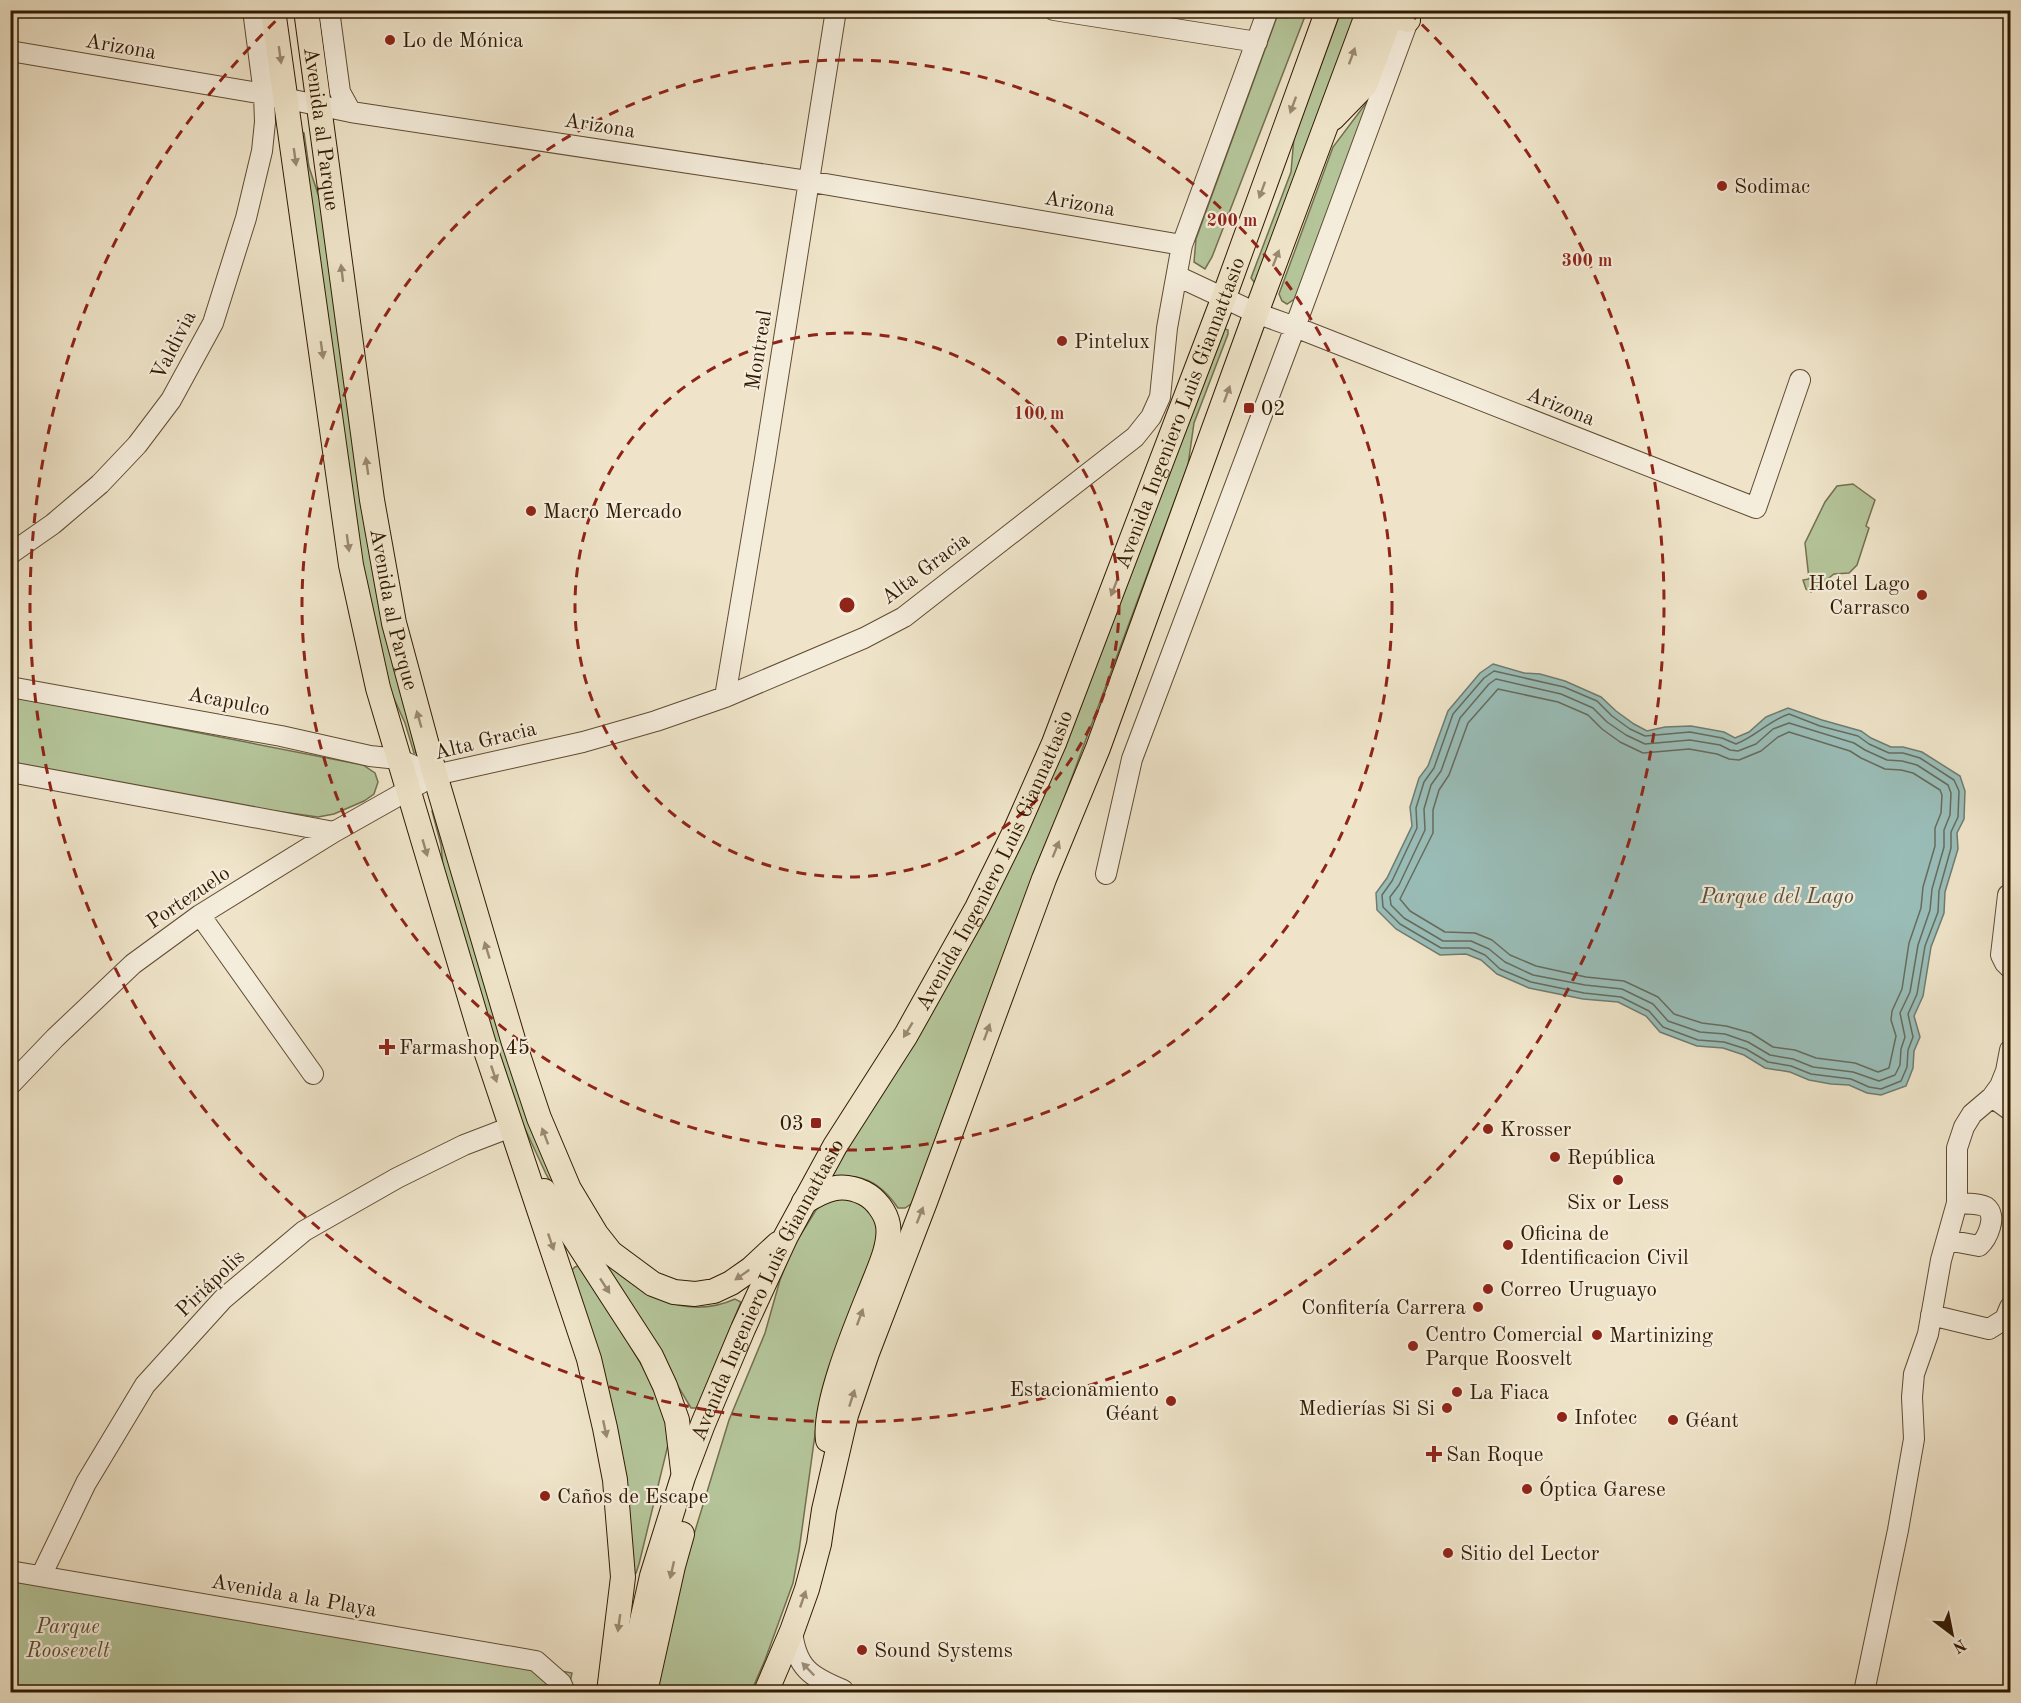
<svg xmlns="http://www.w3.org/2000/svg" width="2021" height="1703" font-family="'Old Standard TT',serif">
	<style>
		.green { fill: #b5c59a; stroke: #73704e; stroke-width: 1.5 }
		.water { fill: #9abeb9; stroke: #707c6f; stroke-width: 1.5 }
		.lines { fill: none; stroke-linecap: round; stroke-linejoin: round }
		.shore { stroke: #666c5d; stroke-width: 1.5 }
		.minor-casing { stroke: #604c33; stroke-width: 22 }
		.major-casing { stroke: #311a01; stroke-width: 26 }
		.minor { stroke: #f5eddc; stroke-width: 20 }
		.major { stroke: #efe4c9; stroke-width: 24 }
		.oneway { fill: #9a896f }
		.oneway2 { fill: #9d8e79 }
		.ring { fill: none; stroke: #8f2418; stroke-width: 3; stroke-dasharray: 10 8 }
		.poi-dot { fill: #8f2418; stroke: #f5eddc; stroke-width: 2 }
		.labels { text-anchor: middle; stroke-width: 4.5; stroke-linejoin: round; paint-order: stroke }
		.poi-label { font-size: 21px; fill: #311a01; stroke: #f5eddc; text-anchor: start }
		.street-label { font-size: 21px; fill: #311a01; stroke: #f5eddc }
		.park-label { font-size: 21px; font-style: italic; fill: #594d2f; stroke: #f5eddc }
		.water-label { font-size: 22px; font-style: italic; fill: #565341; stroke: #f5eddc }
		.centre { fill: #8f2418; stroke: #f5eddc; stroke-width: 3 }
		.ring-label { font-size: 18px; text-anchor: middle; font-weight: bold; fill: #8f2418; stroke: #f5eddc; stroke-width: 4.5; stroke-linejoin: round; paint-order: stroke }
	</style>
	<rect width="100%" height="100%" fill="#efe4c9"/>
	<filter id="stains"><feTurbulence type="fractalNoise" baseFrequency=".00333" numOctaves="4"/><feColorMatrix values="0 0 0 0 .2 0 0 0 0 .09 0 0 0 0 .02 0 0 0 .5 -.17"/></filter>
	<radialGradient id="worn" r=".72"><stop offset=".6" stop-color="#630" stop-opacity="0"/><stop offset="1" stop-color="#630" stop-opacity=".3"/></radialGradient>
	<!-- green -->
	<path class="green" d="M1279,11H1307L1212,257L1205,269L1194,262L1196,239Z
		M1341,11H1357L1256,281L1254,282L1251,278L1291,172L1294,137Z
		M1396,28L1296,298L1287,304L1282,301L1279,294L1333,147L1367,102Z
		M302,132L304,133L309,167L322,206L416,753H414L405,723L387,683L362,568Z
		M1225,329L1228,330V334L1194,423L1188,465L914,1202L905,1208H898C888,1193 874,1180 856,1177C847,1176 839,1178 831,1176L942,994L1223,330Z
		M1853,484L1875,500L1866,526L1869,528L1857,565L1849,573L1834,574L1811,592L1806,589L1803,580L1809,579L1805,543L1825,502L1837,486Z
		M10,696L363,765L375,773L378,782L374,794L364,801L334,814L318,817L240,806L11,765Z
		M434,809L600,1256C636,1292 684,1322 735,1299L741,1302L697,1408H691L656,1349L566,1210L546,1174L520,1118L495,1047L444,878L441,845L432,811Z
		M846,1198C870,1207 875,1211 878,1238L817,1420L799,1551L793,1583L765,1660L751,1692H656L680,1580L729,1420L765,1333L780,1280L793,1247L816,1210L824,1203L834,1199Z
		M578,1266L598,1292L653,1384L662,1407L667,1428L668,1445L639,1564L636,1573L632,1574L607,1387L572,1270L575,1267Z
		M10,1574L213,1605L572,1673L568,1692H11Z"/>
	<!-- water -->
	<path class="water" d="M1493,664L1524,673L1540,674L1565,681L1601,697L1616,711L1634,724L1647,731L1665,727L1691,726L1724,732L1735,738L1749,732L1766,717L1788,708L1822,720L1861,731L1871,738L1891,747H1903L1922,752L1960,776L1965,791L1964,819L1957,833L1958,849L1945,892L1944,913L1931,947L1923,996L1914,1016L1920,1037L1914,1051L1913,1068L1906,1086L1881,1095L1867,1093L1849,1085L1831,1084L1809,1080L1790,1072L1765,1068L1744,1055L1723,1048L1697,1046L1660,1032L1646,1016L1618,1002L1583,999L1529,988L1497,974L1481,960L1466,954L1440,955L1396,929L1377,910L1376,893L1387,878L1412,826L1410,807L1419,778L1428,766L1448,711L1480,673Z"/>
	<g class="lines">
		<!-- shore -->
		<path class="shore" d="M1494,671L1564,687L1597,701L1612,716L1630,729L1645,736L1690,732L1722,738L1736,744C1757,736 1768,721 1789,714L1820,726L1858,736L1869,744L1889,753H1903L1920,758L1954,780L1959,791L1958,817L1951,832V848L1939,891L1938,912L1925,946L1917,994L1908,1014L1913,1037L1908,1050L1907,1067L1901,1081L1881,1089L1869,1087L1851,1079L1811,1074L1791,1066L1768,1062L1746,1049L1724,1042L1698,1040L1663,1027L1649,1011L1621,997L1584,993L1531,982L1500,969L1485,955L1469,948H1441L1400,924L1383,907L1382,895L1392,881L1417,828L1416,808L1424,782L1434,768L1453,714L1484,678Z
			M1496,679L1561,694L1593,708L1607,722L1626,735L1645,744L1690,740L1720,745L1730,750L1738,751L1756,744L1773,729L1789,723L1854,743L1865,750L1887,760L1902,761L1917,765L1948,785L1951,793L1950,815L1944,830V847L1932,889L1930,910L1918,945L1910,992L1900,1013L1905,1037L1901,1049L1900,1065L1895,1075L1879,1081L1853,1072L1813,1067L1793,1059L1770,1055L1748,1042L1725,1034L1700,1032L1668,1021L1653,1004L1622,989L1585,985L1533,975L1505,962L1489,949L1471,941H1443L1404,918L1391,905L1390,897L1399,885L1425,830L1424,809L1431,785L1441,771L1460,718L1489,684Z
			M1498,689L1558,702L1588,715L1602,729L1620,742L1643,753L1689,749L1717,754L1729,759L1739,760L1761,751L1778,737L1789,732L1850,751L1861,758L1885,769L1901,770L1913,773L1940,790L1942,795L1941,813L1935,828V846L1923,887L1921,908L1909,943L1902,989L1892,1011L1891,1020L1896,1036L1889,1068L1878,1072L1855,1063L1816,1058L1795,1050L1773,1047L1751,1033L1726,1026L1702,1023L1674,1014L1658,997L1624,981L1586,977L1536,966L1510,955L1492,940L1475,933L1445,932L1410,911L1400,899L1433,833V810L1439,790L1449,775L1468,723Z"/>
		<!-- minor casing -->
		<g class="minor-casing">
			<path id="minor" d="M329,10L340,92L351,112
				M1054,10L1257,42
				M10,51L264,94L351,112L807,181L1182,245
				M1177,276L1256,313L1295,327L1756,508L1800,380
				M10,554L53,524L100,484L137,445L171,400L213,323L246,218L262,151L265,122L264,94L253,10
				M10,687L281,736L370,756L398,759L435,775
				M725,697L765,459L836,10
				M10,772L334,832
				M1106,874L1132,759L1295,327L1412,10
				M2008,895L2001,955L2005,963L2010,968
				M200,915L313,1074
				M10,1085L55,1038L133,964L200,915L334,832L435,775L583,742L656,721L725,697L864,638L904,617L1135,437L1151,417L1160,397L1167,328L1182,245L1268,10
				M1992,1097L2010,1110
				M1947,1240L1979,1246C1987,1239 1998,1216 1986,1207C1979,1203 1965,1204 1957,1203
				M1931,1315L1989,1329L2005,1319L2010,1307
				M10,1571L536,1661L561,1683L565,1692
				M41,1576L86,1483L145,1385L223,1299L304,1231L397,1178L464,1145L511,1127
				M792,1631C796,1668 811,1677 843,1690
				M1864,1692L1898,1530L1914,1439L1912,1397L1914,1374L1928,1334L1941,1260L1957,1203V1148L1964,1127L1972,1114L1992,1097L2000,1086L2006,1071L2010,1050"/>
		</g>
		<!-- major casing -->
		<g class="major-casing">
			<g id="major">
				<path d="M273,10L351,565L378,688L485,1048L589,1359L605,1428L615,1480L623,1577L609,1692"/>
				<path id="s1" d="M306,10L372,500L394,623L435,775L514,1043L539,1118L569,1189L596,1234L611,1253L653,1284L674,1292L695,1294L714,1291L731,1283L751,1269L778,1244"/>
				<path d="M1333,118L1365,85L1390,18L1399,17L1408,20"/>
				<path d="M544,1191L651,1356L665,1386L677,1420L683,1470"/>
				<path d="M804,1202C825,1189 841,1182 864,1193C876,1199 886,1213 888,1225C891,1245 879,1269 872,1287C858,1322 823,1404 828,1440"/>
				<path id="s2" d="M626,1692L652,1576L683,1477L703,1424L743,1329L786,1236L835,1146L906,1035L977,908L1016,829L1054,743L1224,297L1328,10"/>
				<path d="M645,1692L673,1566L682,1534"/>
				<path d="M766,1692L792,1631L807,1589L819,1544L824,1510L846,1415L867,1353L925,1202L1044,879L1098,748L1256,313L1369,10"/>
			</g>
		</g>
		<!-- minor -->
		<use href="#minor" class="minor"/>
		<!-- major -->
		<use href="#major" class="major"/>
	</g>
	<!-- one-way arrows -->
	<defs><path id="oneway-solid" d="M-6-.8H1V-3.2L6.5 0L1 3.2V.8H-6Z" transform="scale(1.5)"/></defs>
	<g class="oneway">
		<use href="#oneway-solid" transform="translate(280 55) rotate(82)"/>
		<use href="#oneway-solid" transform="translate(1352 56) rotate(-70)"/>
		<use href="#oneway-solid" transform="translate(1293 105) rotate(110)"/>
		<use href="#oneway-solid" transform="translate(295 157) rotate(82)"/>
		<use href="#oneway-solid" transform="translate(1262 190) rotate(110)"/>
		<use href="#oneway-solid" transform="translate(1276 258) rotate(-69)"/>
		<use href="#oneway-solid" transform="translate(342 273) rotate(-97)"/>
		<use href="#oneway-solid" transform="translate(322 350) rotate(82)"/>
		<use href="#oneway-solid" transform="translate(1227 394) rotate(-70)"/>
		<use href="#oneway-solid" transform="translate(367 466) rotate(-98)"/>
		<use href="#oneway-solid" transform="translate(348 543) rotate(82)"/>
		<use href="#oneway-solid" transform="translate(1114 588) rotate(111)"/>
		<use href="#oneway-solid" transform="translate(419 719) rotate(-106)"/>
		<use href="#oneway-solid" transform="translate(425 848) rotate(74)"/>
		<use href="#oneway-solid" transform="translate(1056 849) rotate(-68)"/>
		<use href="#oneway-solid" transform="translate(487 950) rotate(-107)"/>
		<use href="#oneway-solid" transform="translate(908 1030) rotate(121)"/>
		<use href="#oneway-solid" transform="translate(987 1032) rotate(-70)"/>
		<use href="#oneway-solid" transform="translate(494 1074) rotate(71)"/>
		<use href="#oneway-solid" transform="translate(545 1136) rotate(-111)"/>
		<use href="#oneway-solid" transform="translate(920 1215) rotate(-69)"/>
		<use href="#oneway-solid" transform="translate(551 1242) rotate(71)"/>
		<use href="#oneway-solid" transform="translate(742 1275) rotate(145)"/>
		<use href="#oneway-solid" transform="translate(605 1286) rotate(57)"/>
		<use href="#oneway-solid" transform="translate(860 1317) rotate(-70)"/>
		<use href="#oneway-solid" transform="translate(852 1398) rotate(-72)"/>
		<use href="#oneway-solid" transform="translate(605 1429) rotate(78)"/>
		<use href="#oneway-solid" transform="translate(672 1570) rotate(103)"/>
		<use href="#oneway-solid" transform="translate(803 1599) rotate(-71)"/>
		<use href="#oneway-solid" transform="translate(619 1623) rotate(98)"/>
	</g>
	<use class="oneway2" href="#oneway-solid" transform="translate(808 1669) rotate(-134)"/>
	<!-- distance rings -->
	<g class="ring">
		<circle cx="847" cy="605" r="272"/>
		<circle cx="847" cy="605" r="545"/>
		<path d="M1409 12A817 817 0 1 1 285 12"/>
	</g>
	<!-- markers -->
	<g class="poi-dot">
		<circle cx="390" cy="40" r="6"/>
		<circle cx="1722" cy="186" r="6"/>
		<circle cx="1062" cy="341" r="6"/>
		<rect x="1243" y="402" width="12" height="12" rx="3"/>
		<circle cx="531" cy="511" r="6"/>
		<circle cx="1922" cy="595" r="6"/>
		<path d="M384 1038h6v6h6v6h-6v6h-6v-6h-6v-6h6z"/>
		<rect x="810" y="1117" width="12" height="12" rx="3"/>
		<circle cx="1488" cy="1129" r="6"/>
		<circle cx="1555" cy="1157" r="6"/>
		<circle cx="1618" cy="1180" r="6"/>
		<circle cx="1508" cy="1245" r="6"/>
		<circle cx="1488" cy="1289" r="6"/>
		<circle cx="1478" cy="1307" r="6"/>
		<circle cx="1597" cy="1335" r="6"/>
		<circle cx="1413" cy="1346" r="6"/>
		<circle cx="1457" cy="1392" r="6"/>
		<circle cx="1171" cy="1401" r="6"/>
		<circle cx="1447" cy="1408" r="6"/>
		<circle cx="1562" cy="1417" r="6"/>
		<circle cx="1673" cy="1420" r="6"/>
		<path d="M1431 1445h6v6h6v6h-6v6h-6v-6h-6v-6h6z"/>
		<circle cx="1527" cy="1489" r="6"/>
		<circle cx="545" cy="1496" r="6"/>
		<circle cx="1448" cy="1553" r="6"/>
		<circle cx="862" cy="1650" r="6"/>
	</g>
	<g class="labels">
		<!-- poi labels -->
		<g class="poi-label">
			<text x="402" y="47">Lo de Mónica</text>
			<text x="1734" y="193">Sodimac</text>
			<text x="1074" y="348">Pintelux</text>
			<text x="1261" y="415">02</text>
			<text x="543" y="518">Macro Mercado</text>
			<text x="1910" y="590" text-anchor="end">Hotel Lago<tspan x="1910" dy="24">Carrasco</tspan></text>
			<text x="399" y="1054">Farmashop 45</text>
			<text x="804" y="1130" text-anchor="end">03</text>
			<text x="1500" y="1136">Krosser</text>
			<text x="1567" y="1164">República</text>
			<text x="1618" y="1209" text-anchor="middle">Six or Less</text>
			<text x="1520" y="1240">Oficina de<tspan x="1520" dy="24">Identificacion Civil</tspan></text>
			<text x="1500" y="1296">Correo Uruguayo</text>
			<text x="1466" y="1314" text-anchor="end">Confitería Carrera</text>
			<text x="1425" y="1341">Centro Comercial<tspan x="1425" dy="24">Parque Roosvelt</tspan></text>
			<text x="1609" y="1342">Martinizing</text>
			<text x="1159" y="1396" text-anchor="end">Estacionamiento<tspan x="1159" dy="24">Géant</tspan></text>
			<text x="1469" y="1399">La Fiaca</text>
			<text x="1435" y="1415" text-anchor="end">Medierías Si Si</text>
			<text x="1574" y="1424">Infotec</text>
			<text x="1685" y="1427">Géant</text>
			<text x="1446" y="1461">San Roque</text>
			<text x="1539" y="1496">Óptica Garese</text>
			<text x="557" y="1503">Caños de Escape</text>
			<text x="1460" y="1560">Sitio del Lector</text>
			<text x="874" y="1657">Sound Systems</text>
		</g>
		<!-- street labels -->
		<g class="street-label">
			<text transform="translate(121 46) rotate(10)" y="7">Arizona</text>
			<text transform="translate(600 125) rotate(9)" y="7">Arizona</text>
			<text dy="7" stroke="none"><textPath href="#s1" startOffset="120">Avenida al Parque</textPath></text>
			<text transform="translate(1080 203) rotate(10)" y="7">Arizona</text>
			<text transform="translate(173 345) rotate(-63)" y="7">Valdivia</text>
			<text transform="translate(758 350) rotate(-81)" y="7">Montreal</text>
			<text transform="translate(1561 406) rotate(22)" y="7">Arizona</text>
			<text dy="7" stroke="none"><textPath href="#s2" startOffset="1400">Avenida Ingeniero Luis Giannattasio</textPath></text>
			<text transform="translate(925 568) rotate(-37)" y="7">Alta Gracia</text>
			<text dy="7" stroke="none"><textPath href="#s1" startOffset="606">Avenida al Parque</textPath></text>
			<text transform="translate(229 701) rotate(11)" y="7">Acapulco</text>
			<text transform="translate(485 740) rotate(-14)" y="7">Alta Gracia</text>
			<text dy="7" stroke="none"><textPath href="#s2" startOffset="915">Avenida Ingeniero Luis Giannattasio</textPath></text>
			<text transform="translate(188 897) rotate(-34)" y="7">Portezuelo</text>
			<text transform="translate(210 1283) rotate(-44)" y="7">Piriápolis</text>
			<text dy="7" stroke="none"><textPath href="#s2" startOffset="428">Avenida Ingeniero Luis Giannattasio</textPath></text>
			<text transform="translate(294 1595) rotate(10)" y="7">Avenida a la Playa</text>
		</g>
		<!-- park labels -->
		<g class="park-label">
			<text x="68" y="1633">Parque<tspan x="68" dy="24">Roosevelt</tspan></text>
		</g>
		<!-- water labels -->
		<g class="water-label">
			<text x="1777" y="903">Parque del Lago</text>
		</g>
	</g>
	<circle cx="847" cy="605" r="9" class="centre"/>
	<g class="ring-label">
		<text x="1232" y="226">200 m</text>
		<text x="1587" y="266">300 m</text>
		<text x="1039" y="419">100 m</text>
	</g>
	<!-- margin -->
	<rect width="2021" height="1703" fill="none" stroke="#efe4c9" stroke-width="36"/>
	<rect x="12" y="12" width="1997" height="1679" fill="none" stroke="#311a01" stroke-width="3"/>
	<rect x="18" y="18" width="1985" height="1667" fill="none" stroke="#311a01" stroke-width="1.5"/>
	<!-- north arrow -->
	<g transform="translate(1952 1634) rotate(148)" stroke="#f5eddc" stroke-width="4.5" paint-order="stroke">
	<path d="M0-4.5L10 22L0 15L-10 22Z" fill="#311a01"/>
	<text y="-9" font-size="16" font-weight="bold" text-anchor="middle" fill="#311a01">N</text>
	</g>
	<rect width="100%" height="100%" filter="url(#stains)"/>
	<rect width="100%" height="100%" fill="url(#worn)"/>
</svg>
